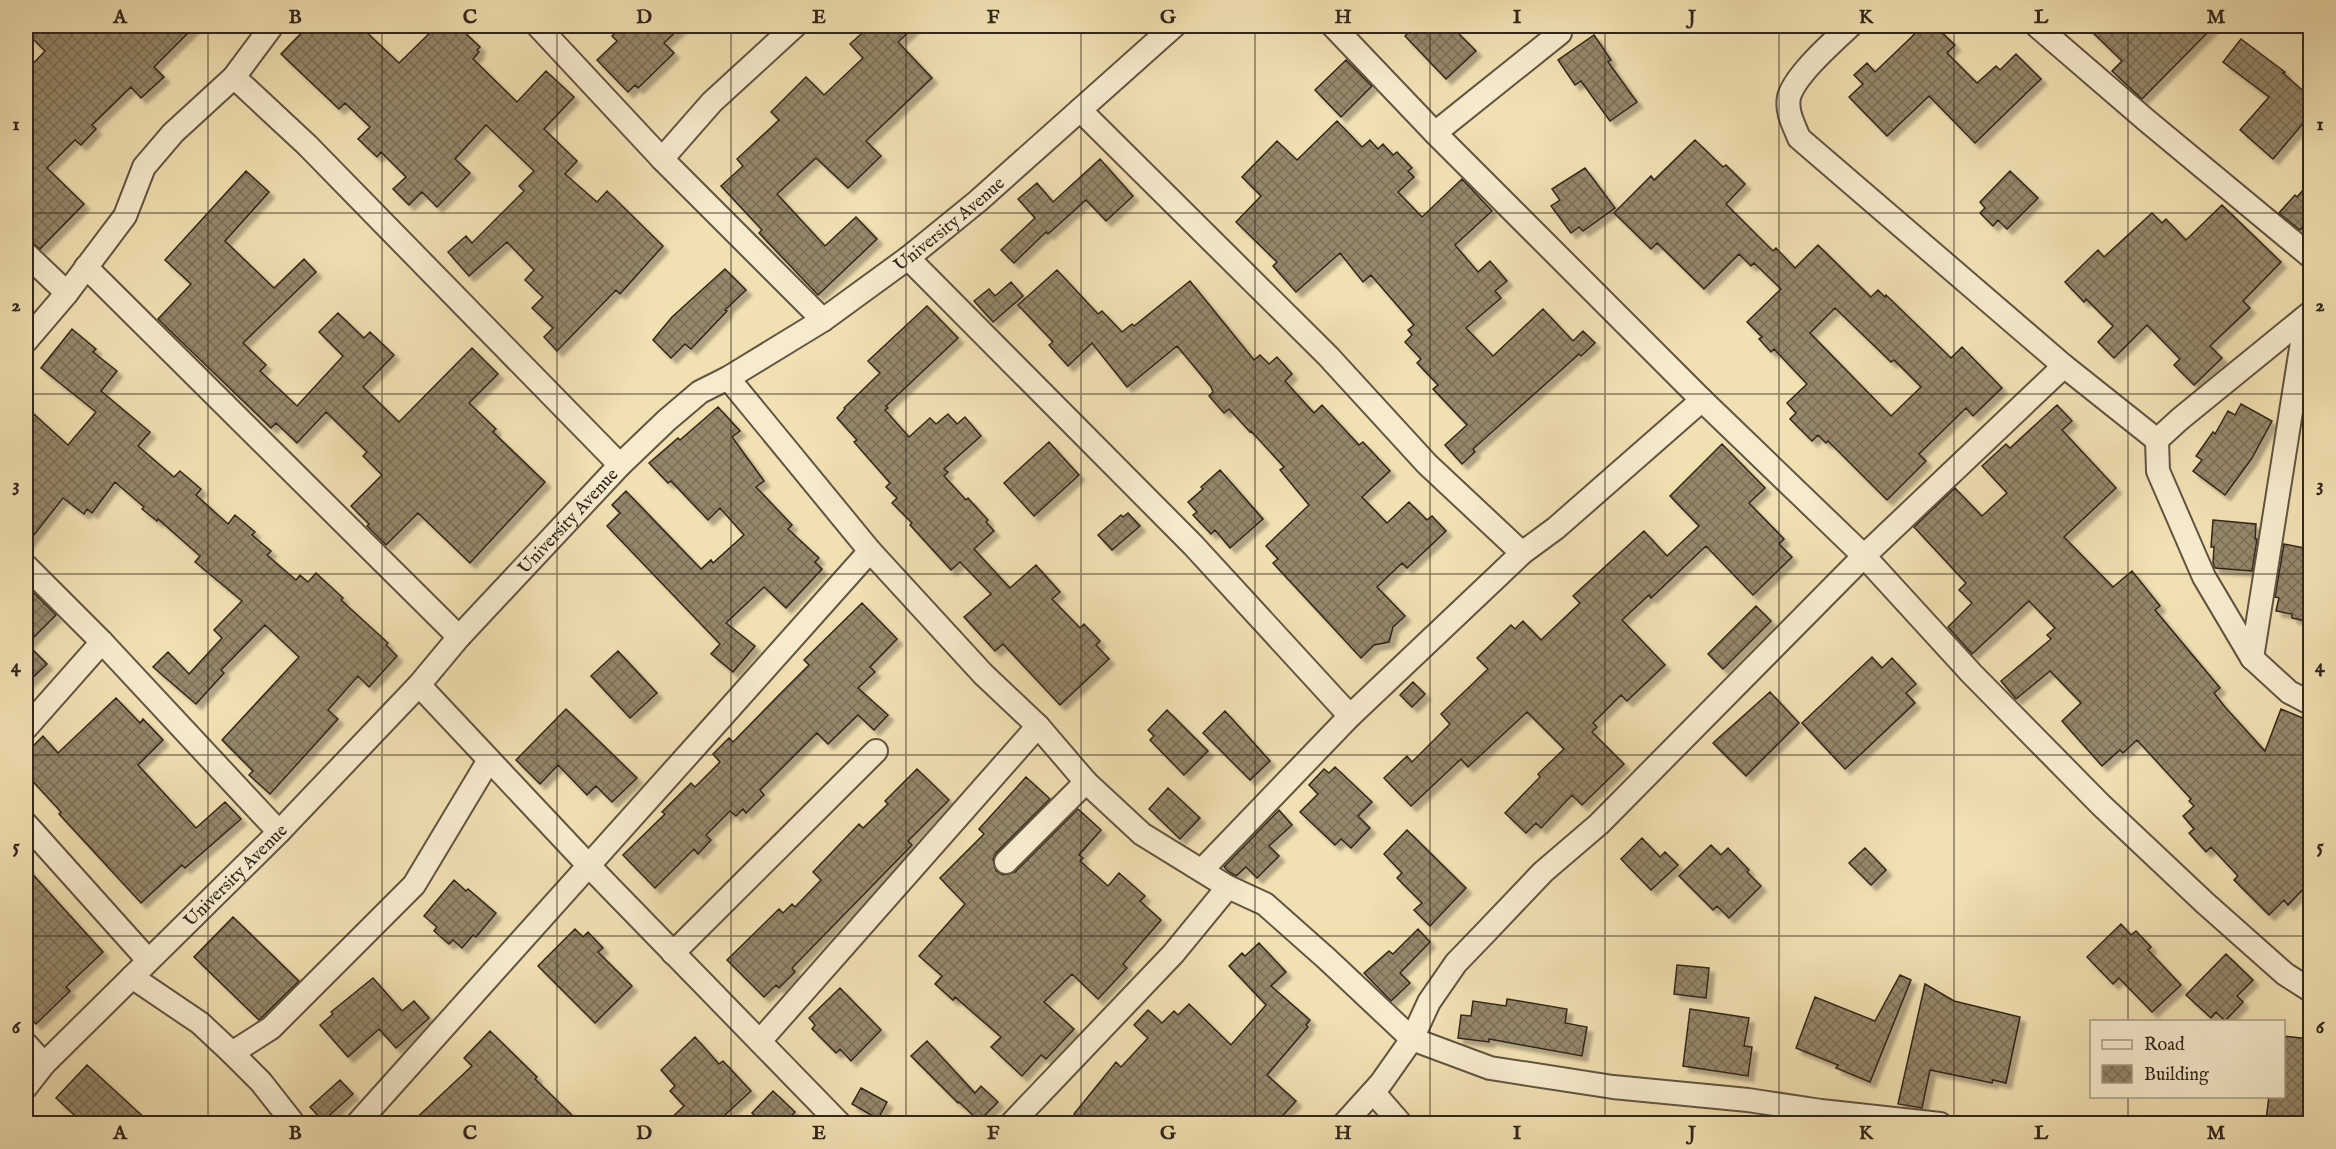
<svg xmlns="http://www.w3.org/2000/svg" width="2336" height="1149" font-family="'IM FELL English',serif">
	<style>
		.building { fill: url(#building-cross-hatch); stroke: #31261c; stroke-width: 1.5; fill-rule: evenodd; filter: url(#shadow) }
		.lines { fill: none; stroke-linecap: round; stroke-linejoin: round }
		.minor-casing { stroke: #615442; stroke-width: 26 }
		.minor { stroke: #f6ebcd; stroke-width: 22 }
		.grid { fill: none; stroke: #31261c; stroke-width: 1.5; stroke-opacity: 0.55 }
		.labels { text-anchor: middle; stroke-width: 4.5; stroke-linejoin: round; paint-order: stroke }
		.street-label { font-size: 18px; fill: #31261c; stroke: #f6ebcd }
		.neatline { fill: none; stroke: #31261c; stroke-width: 2 }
		.grid-label { font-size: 20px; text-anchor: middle; font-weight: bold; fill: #31261c }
	</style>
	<defs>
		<pattern id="building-cross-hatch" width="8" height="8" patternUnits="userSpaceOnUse" patternTransform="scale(1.5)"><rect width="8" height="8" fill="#95876a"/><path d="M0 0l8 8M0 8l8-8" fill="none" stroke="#7a6e56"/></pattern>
		<filter id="shadow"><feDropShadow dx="5.5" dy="5.5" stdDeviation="1.5" flood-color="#0004"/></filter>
	</defs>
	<rect width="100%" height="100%" fill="#f1e0b2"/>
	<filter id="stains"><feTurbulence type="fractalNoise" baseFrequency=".00333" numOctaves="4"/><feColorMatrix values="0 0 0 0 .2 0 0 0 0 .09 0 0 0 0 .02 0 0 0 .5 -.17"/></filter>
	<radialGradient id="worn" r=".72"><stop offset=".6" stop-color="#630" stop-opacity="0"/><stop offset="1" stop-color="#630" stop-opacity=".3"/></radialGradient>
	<!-- building -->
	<path class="building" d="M26,26H195L154,67L164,77L141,98L131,87L92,125L96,129L81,145L75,140L47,168L84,204L40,249L26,237V71L45,51L26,32Z
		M308,26H360L399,63L437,26H458L480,47L477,50L479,52L473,59L517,102L546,71L574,97L544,129L577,161L565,174L597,202L607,191L663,246L620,294L616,290L557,351L544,337L553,328L532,308L543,297L525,280L534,270L507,242L469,276L448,252L466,236L472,243L524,191L519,186L534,171L486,125L455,159L470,173L437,207L422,192L409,205L393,189L406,177L381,152L377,157L358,139L370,127L345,103L339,109L281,54Z
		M623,26H682L664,43L674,53L638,88L635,85L628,92L597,60L617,41L612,36Z
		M870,26H915L898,42L932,78L866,141L881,156L848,188L816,158L777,194L825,246L856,217L877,239L818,295L759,233L762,230L721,186L743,166L737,159L779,120L771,112L806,77L824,95L863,58L850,44Z
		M1416,26H1451L1476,51L1446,79L1405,36Z
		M1923,26H1935L1955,45L1947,53L1977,83L1996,66L2000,70L2016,54L2041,79L1975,143L1929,96L1887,136L1849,97L1863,84L1854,75L1867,63L1875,72Z
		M2086,26H2214L2142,99L2112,71L2122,61Z
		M1594,35L1611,60L1608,62L1637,102L1610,121L1581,81L1575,85L1558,60Z
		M2241,39L2285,72L2283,73L2310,97V115L2273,159L2240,130L2269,97L2223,62Z
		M1346,60L1372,86L1341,117L1315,90Z
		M1337,121L1362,147L1370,140L1378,149L1383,144L1393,155L1397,152L1412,168L1408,171L1414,177L1398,192L1422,217L1462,179L1492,211L1455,245L1478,272L1490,261L1507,281L1495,291L1501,298L1466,328L1493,356L1543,309L1573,341L1583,331L1595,343L1581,356L1579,354L1473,449L1475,452L1462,464L1445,445L1467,425L1433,389L1438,385L1417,363L1421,359L1405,342L1412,335L1408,330L1414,325L1371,275L1363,282L1340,253L1296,292L1273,266L1277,262L1236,222L1261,196L1242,177L1277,141L1297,160Z
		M1695,140L1723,167L1726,165L1745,184L1726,204L1773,251L1776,248L1795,268L1818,245L1871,297L1878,290L1885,297L1886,295L1951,358L1962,347L2002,388L1973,416L1966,408L1919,454L1926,461L1887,500L1828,441L1826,443L1818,435L1812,441L1790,419L1796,413L1787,403L1807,384L1774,349L1771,352L1759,339L1762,337L1747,322L1781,289L1754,263L1751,266L1739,254L1704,289L1657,243L1651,249L1614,213L1651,176L1654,180ZM1835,308L1891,362L1894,360L1921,387L1891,416L1810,333Z
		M1100,159L1133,196L1106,221L1086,200L1048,234L1046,232L1014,263L1001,250L1035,218L1018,199L1037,183L1053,202Z
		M1585,168L1615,208L1583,231L1579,227L1571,233L1551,206L1560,200L1552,189Z
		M246,171L269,192L225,241L274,288L304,259L316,272L243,343L266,365L260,371L297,406L343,356L319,332L338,313L364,338L370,332L394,355L363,387L399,422L472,348L498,374L469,403L496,429L493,432L545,482L470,563L418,513L386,545L367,526L369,524L351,506L382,475L363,456L367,452L326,412L297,443L276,423L271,428L158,319L191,284L165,260Z
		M2010,171L2038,198L2007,229L1998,220L1993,226L1980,213L1985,208L1980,202Z
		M2310,182V218L2300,230L2279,213L2295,195L2297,197Z
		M2222,205L2281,262L2243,301L2250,308L2210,346L2222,358L2194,385L2174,365L2180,359L2147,325L2114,358L2098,342L2113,326L2086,299L2084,302L2065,282L2098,250L2104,257L2152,213L2162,223L2166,219L2186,240Z
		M725,269L746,290L725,310L727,311L691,349L685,344L671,358L653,340L672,317Z
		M1057,270L1098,314L1102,311L1122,332L1132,324L1134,326L1190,281L1254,360L1260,355L1269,364L1277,357L1292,374L1285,381L1314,413L1322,405L1359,445L1363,442L1390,471L1362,497L1387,523L1409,502L1427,520L1432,516L1446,531L1407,568L1402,563L1377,587L1405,616L1393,627L1389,642L1374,645L1361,658L1273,563L1278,559L1266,546L1309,505L1280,470L1284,467L1251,431L1250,432L1229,409L1224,413L1209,396L1213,392L1211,387L1177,346L1127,387L1092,343L1068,366L1049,345L1053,342L1018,305Z
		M1011,282L1023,296L993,322L974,301L989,289L995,296Z
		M927,306L958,338L886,406L888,408L885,410L909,437L930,418L936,424L948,414L957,424L965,417L981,436L944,469L948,472L944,476L966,500L968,498L988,520L986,522L994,531L974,549L1010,588L1036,565L1060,592L1052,599L1080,628L1084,624L1100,641L1096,645L1109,659L1060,705L1003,644L995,651L964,617L991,594L960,562L951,570L910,525L912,523L892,503L897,498L886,487L890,483L854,442L857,440L837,418L845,409L844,408L880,373L868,361Z
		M72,329L96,349L93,352L117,371L101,391L150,432L138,446L174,477L180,471L201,489L196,495L228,524L235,515L255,532L252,535L271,551L267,555L296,580L300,575L308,582L316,573L343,598L341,600L388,643L386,645L397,656L369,687L358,676L328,710L338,719L270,794L249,775L253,771L222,740L299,657L265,625L221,670L224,673L196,704L153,667L168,652L189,674L222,638L214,630L242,601L195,562L200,556L158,519L157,521L142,509L144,507L115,482L92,513L87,509L84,514L63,498L26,545V407L68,445L96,412L41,368Z
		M2241,404L2272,421L2252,458L2225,495L2193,471L2202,460L2196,456L2213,432L2215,434L2228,411L2235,415Z
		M2057,405L2072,421L2062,430L2116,488L2064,537L2113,587L2132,571L2160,606L2155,610L2220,688L2214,693L2225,707L2265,751L2281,709L2310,721V882L2288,905L2284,900L2269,915L2234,880L2238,876L2211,847L2206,852L2189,833L2194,829L2183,816L2194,806L2189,801L2191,799L2137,740L2123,753L2120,750L2102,766L2062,721L2081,703L2050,671L2016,699L2001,681L2051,639L2047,635L2055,628L2029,601L1972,654L1948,627L1972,603L1959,590L1966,583L1914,527L1955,488L1982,516L2007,493L1982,466L2006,444L2010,448Z
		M718,407L740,431L732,437L764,481L756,487L792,525L788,529L819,558L815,562L822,569L786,608L764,587L726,623L755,646L733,672L711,654L720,644L607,526L620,513L612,505L626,491L701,569L711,560L713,563L744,535L720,508L708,520L671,481L668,483L649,463L678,438L680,440Z
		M1049,442L1079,475L1034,516L1004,483Z
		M1722,444L1765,488L1749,503L1784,539L1779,544L1792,557L1753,595L1706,546L1651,598L1649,595L1622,620L1665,665L1627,701L1621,695L1593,723L1597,727L1592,732L1624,764L1582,805L1572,795L1541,828L1536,823L1526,833L1505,813L1540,777L1538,774L1564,749L1527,712L1468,767L1461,759L1411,806L1384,778L1407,756L1412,762L1450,724L1441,714L1488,669L1477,658L1511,625L1515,629L1523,621L1541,640L1580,603L1573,596L1644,531L1667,556L1699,526L1670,496Z
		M1220,470L1263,519L1230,548L1215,530L1211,534L1193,515L1197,512L1188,502L1203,489L1201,487Z
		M1128,513L1140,526L1112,550L1098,535L1121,515L1123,517Z
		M2213,520L2256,524L2255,539H2257L2252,571L2215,568L2213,563L2214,547H2211Z
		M2284,544L2310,549V622L2292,618V614L2276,611L2279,598L2275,597Z
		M26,585L56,615L27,644L47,664L26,684Z
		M862,603L897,639L870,667L875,672L858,688L888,715L874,730L858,715L828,744L817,733L760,790L764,795L746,813L743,809L736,816L730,811L706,835L711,840L698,854L694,849L655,888L623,855L665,814L662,812L691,783L695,787L720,762L713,754L729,738L733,742L777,697L809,665L804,660Z
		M1756,606L1771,621L1723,669L1708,654Z
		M618,651L657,693L630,718L591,676Z
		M1872,657L1882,668L1892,658L1916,684L1906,693L1915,703L1845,769L1802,723Z
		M1413,682L1425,694L1412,707L1400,695Z
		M1770,692L1799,723L1746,776L1713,743Z
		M116,698L140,723L143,719L163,740L138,765L196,828L225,802L241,819L185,868L182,865L141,903L59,814L61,812L26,774V753L43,736L58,753Z
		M566,709L637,778L612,802L596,786L587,795L558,765L540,784L516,760Z
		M1167,710L1208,751L1184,775L1150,740L1154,736L1148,730Z
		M1225,711L1270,761L1250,780L1203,733Z
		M1335,767L1372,802L1358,816L1370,828L1351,848L1341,839L1335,845L1300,812L1318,794L1309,785L1324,769L1329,773Z
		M917,769L949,800L908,841L912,845L792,968L795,972L779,988L776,985L764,997L727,960L779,909L783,913L792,904L795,907L821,880L813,872L859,824L863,828L888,804L885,801Z
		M1026,777L1050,799L996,853L993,859L996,871L1003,875L1015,872L1078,809L1101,830L1079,855L1083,858L1080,861L1108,886L1119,873L1145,896L1140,901L1161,920L1123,964L1127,968L1098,999L1072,974L1044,1002L1074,1029L1046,1059L1041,1055L1022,1076L991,1047L1001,1037L955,997L953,1000L935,984L942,976L919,956L965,904L940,878L984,834L979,829Z
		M1168,788L1200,818L1180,839L1149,809Z
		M1279,810L1292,825L1269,846L1279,856L1257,878L1246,867L1236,876L1229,872L1224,867Z
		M1407,830L1466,888L1430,926L1414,910L1422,903L1397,878L1402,873L1384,854Z
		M1642,838L1660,857L1665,852L1678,865L1651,890L1621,859Z
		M1711,845L1721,855L1728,848L1749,870L1747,872L1761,886L1729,918L1717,906L1713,910L1679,876Z
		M1865,848L1886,870L1871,885L1849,863Z
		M26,867L103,952L66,987L70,991L36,1024L26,1014Z
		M454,880L466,891L468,889L496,913L476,937L473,935L462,948L453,940L449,944L434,931L437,927L424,916Z
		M233,917L299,981L259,1020L194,957Z
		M2121,924L2131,935L2136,931L2151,947L2148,950L2181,985L2152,1012L2119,978L2113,984L2087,957Z
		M575,929L583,937L588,932L603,948L598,952L632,986L595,1023L538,966Z
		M1418,929L1430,942L1400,973L1410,983L1391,1001L1364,973L1389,951L1393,954Z
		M1259,943L1286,972L1271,986L1310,1020L1306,1025L1308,1027L1267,1075L1296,1101L1275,1124H1085L1074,1114L1116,1062L1121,1067L1148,1038L1134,1025L1148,1010L1162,1023L1174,1011L1178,1015L1189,1004L1231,1045L1266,1005L1229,966L1242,953L1245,956Z
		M2226,954L2253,980L2237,996L2243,1002L2225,1021L2216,1012L2211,1018L2186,995Z
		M1677,965L1709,968L1706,998L1674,994Z
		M1900,975L1911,980L1870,1082L1836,1068L1838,1065L1796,1048L1815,997L1875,1021Z
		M373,978L402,1011L414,1001L429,1018L396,1048L379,1029L348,1057L320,1025L333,1014L331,1012Z
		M1925,984L1954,1001L2020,1017L2006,1083L1993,1080L1992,1083L1930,1070L1922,1108L1898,1104Z
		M840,988L881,1030L851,1061L840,1049L836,1053L812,1029L815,1025L809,1018Z
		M1507,999L1567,1009L1565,1023L1587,1027L1582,1056L1489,1039V1042L1458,1038L1461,1015L1471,1016L1473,1001L1506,1006Z
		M1690,1009L1749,1018L1744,1046L1752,1047L1748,1076L1683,1066Z
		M490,1031L537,1077L535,1079L581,1124H410L472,1066L464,1058Z
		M2283,1036L2310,1039V1124L2266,1120L2269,1096H2283Z
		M695,1037L719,1064L723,1061L751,1091L715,1124H665L684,1106L670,1091L675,1086L661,1070Z
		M927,1041L975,1093L981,1086L998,1102L979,1121L959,1102L958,1103L911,1056Z
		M87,1065L151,1124H84L56,1098Z
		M340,1080L353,1094L323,1121L310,1107Z
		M861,1088L887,1102L878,1119L852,1104Z
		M773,1091L795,1112L784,1124H763L752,1113Z"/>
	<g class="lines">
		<!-- minor casing -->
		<g class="minor-casing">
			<g id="minor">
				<path d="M538,26L662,159L823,320"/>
				<path d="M1333,26L1435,133L1702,400L1864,556L1972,674L2101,805L2205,903L2285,974L2310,990"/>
				<path d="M1850,26C1833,42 1795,75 1789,97C1786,112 1794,125 1799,138L2064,366L2157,440"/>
				<path d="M2037,26L2146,120L2310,256"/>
				<path d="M234,77L307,145L620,465"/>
				<path d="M1080,110L1328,356L1427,464L1522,553"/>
				<path d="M1435,133L1560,33"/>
				<path d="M662,159L712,102L795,26"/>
				<path d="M26,254L67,293"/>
				<path d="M908,258L1193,545L1350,716"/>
				<path d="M86,267L459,637"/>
				<path d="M2310,313L2180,419L2157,440L2158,471L2204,577L2252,658L2289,692L2310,703"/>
				<path d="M26,341L67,293L125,216L144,167L173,133L234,77L272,26"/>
				<path d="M728,378L870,551L983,674L1038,726L1086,782L1142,834L1228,887L1265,904L1327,959L1412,1039L1490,1068L1613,1087L1748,1100L1821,1111L1940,1124"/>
				<path d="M26,566L102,642L279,832"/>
				<path d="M2252,658L2306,317"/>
				<path d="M419,685L590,867L840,1124"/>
				<path d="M26,728L102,642"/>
				<path d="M26,824L148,960"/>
				<path d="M1006,862L1086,782"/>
				<path d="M1202,870L1350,716L1500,574L1522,553L1556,528L1702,400"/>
				<path d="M673,953L876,751"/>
				<path d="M132,977L200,1023L232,1053L271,1028L414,885L489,760"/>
				<path d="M760,1041L1038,726"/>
				<path d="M26,1044L44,1064"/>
				<path d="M232,1053L261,1082L294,1124"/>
				<path id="s1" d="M26,1087L44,1064L279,832L419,685L459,637L620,465L667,420L700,392L728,378L823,320L908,258L978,201L1174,26"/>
				<path d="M1374,1093L1401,1124"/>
				<path d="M357,1124C529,934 699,742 870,551"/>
				<path d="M1011,1124L1173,954L1228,887"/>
				<path d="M1344,1124L1381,1083L1412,1039L1429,1002L1456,963L1484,934L1543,872L1599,824L1864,556L2064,366"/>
			</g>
		</g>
		<!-- minor -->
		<use href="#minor" class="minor"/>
	</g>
	<!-- grid -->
	<path class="grid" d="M208,26V1124M382,26V1124M557,26V1124M731,26V1124M906,26V1124M1081,26V1124M1255,26V1124M1430,26V1124M1605,26V1124M1779,26V1124M1954,26V1124M2128,26V1022M26,213H2310M26,394H2310M26,574H2310M26,755H2310M26,936H2310M2128,1096V1124"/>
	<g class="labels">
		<!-- street labels -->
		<g class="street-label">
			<text dy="6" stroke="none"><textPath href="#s1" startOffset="1270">University Avenue</textPath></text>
			<text dy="6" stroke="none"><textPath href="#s1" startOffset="784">University Avenue</textPath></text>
			<text dy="6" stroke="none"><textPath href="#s1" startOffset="298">University Avenue</textPath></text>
		</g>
	</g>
	<!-- margin -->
	<rect width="2336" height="1149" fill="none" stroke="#f1e0b2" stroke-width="66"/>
	<!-- legend -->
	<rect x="2090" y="1020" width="195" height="78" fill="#f6ebcd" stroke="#a79c86" stroke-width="1.5"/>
	<rect x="2102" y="1040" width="30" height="9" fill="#f6ebcd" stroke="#a79c86" stroke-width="1.5"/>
	<text x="2144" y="1050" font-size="18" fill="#31261c">Road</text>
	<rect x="2102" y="1065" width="30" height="18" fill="url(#building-cross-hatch)" stroke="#a79c86" stroke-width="1.5"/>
	<text x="2144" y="1080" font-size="18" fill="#31261c">Building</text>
	<rect x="33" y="33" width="2270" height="1083" class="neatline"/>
	<g class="grid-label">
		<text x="120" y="23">A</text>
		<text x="295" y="23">B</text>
		<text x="470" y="23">C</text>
		<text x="644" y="23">D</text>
		<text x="819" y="23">E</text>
		<text x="993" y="23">F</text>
		<text x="1168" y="23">G</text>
		<text x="1343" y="23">H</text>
		<text x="1517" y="23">I</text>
		<text x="1692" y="23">J</text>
		<text x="1866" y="23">K</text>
		<text x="2041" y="23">L</text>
		<text x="2216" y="23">M</text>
		<text x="16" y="130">1</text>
		<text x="2320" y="130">1</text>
		<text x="16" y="311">2</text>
		<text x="2320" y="311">2</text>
		<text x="16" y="491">3</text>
		<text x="2320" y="491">3</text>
		<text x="16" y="672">4</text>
		<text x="2320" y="672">4</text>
		<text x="16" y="852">5</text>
		<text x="2320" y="852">5</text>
		<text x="16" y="1033">6</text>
		<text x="2320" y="1033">6</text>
		<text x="120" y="1139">A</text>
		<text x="295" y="1139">B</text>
		<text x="470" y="1139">C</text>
		<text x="644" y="1139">D</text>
		<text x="819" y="1139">E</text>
		<text x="993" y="1139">F</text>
		<text x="1168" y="1139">G</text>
		<text x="1343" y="1139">H</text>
		<text x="1517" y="1139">I</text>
		<text x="1692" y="1139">J</text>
		<text x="1866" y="1139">K</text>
		<text x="2041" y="1139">L</text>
		<text x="2216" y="1139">M</text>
	</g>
	<rect width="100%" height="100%" filter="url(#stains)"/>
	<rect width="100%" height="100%" fill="url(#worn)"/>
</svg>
